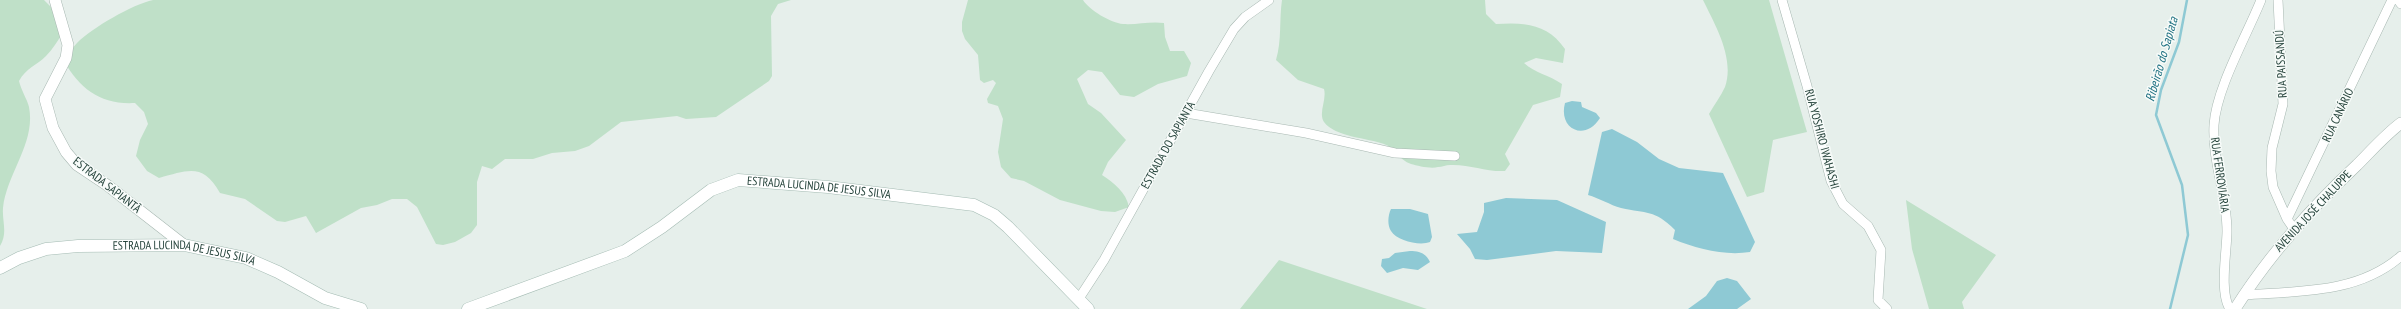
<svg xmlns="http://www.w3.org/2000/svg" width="2401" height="309" font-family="'PT Sans Narrow',sans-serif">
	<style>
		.green { fill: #bfe0c8 }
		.water { fill: #8ec9d4 }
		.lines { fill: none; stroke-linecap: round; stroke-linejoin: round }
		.stream { stroke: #8ec9d4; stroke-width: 2.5 }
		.minor-casing { stroke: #a8b8b2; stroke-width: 10 }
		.tertiary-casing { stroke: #a8b8b2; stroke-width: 12 }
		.secondary-casing { stroke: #a4bbb3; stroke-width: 13 }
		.minor { stroke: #fff; stroke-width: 9 }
		.tertiary { stroke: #fff; stroke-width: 11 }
		.secondary { stroke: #fff; stroke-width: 12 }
		.labels { text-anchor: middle; stroke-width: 3; stroke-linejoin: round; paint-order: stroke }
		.street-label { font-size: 12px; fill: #24423a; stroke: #f7fbf9 }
		.water-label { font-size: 13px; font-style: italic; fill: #1c6f80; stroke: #f7fbf9 }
	</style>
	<rect width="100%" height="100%" fill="#e6efeb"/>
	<!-- green -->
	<path class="green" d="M0,0H44L51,7L63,33C58,40 53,49 46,56C37,65 26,68 19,81C21,90 27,99 29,107C36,143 7,173 3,208C2,222 8,233 0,246Z
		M153,0H791L778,4L771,16L772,76L769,81L716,117L686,119L677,116L621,122L589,146L575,151L552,153L533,159H505L492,169L482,166L477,182V225L471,233L455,242L443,245L436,244L417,207L407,199H392L377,205L361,208L316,233L306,216L285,222L277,221L245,199L220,193C203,163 189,170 159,178L147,171L136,156L140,140L148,124L144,112L135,103C101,105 80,89 64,61C68,55 72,48 77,43C92,28 133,4 153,0Z
		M968,0H1083C1089,10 1111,23 1123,24C1137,25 1150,21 1164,23L1165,37L1170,51H1184L1191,63L1187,76L1158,84L1134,97L1120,95L1102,72L1088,70L1077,79L1088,104L1101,113L1126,140L1108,162L1102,175C1114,183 1126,192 1129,207L1115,212L1101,211L1060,200L1024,181L1011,178L1001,167L998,152L1003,119L998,106L988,103L987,99L996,83L993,80L984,83L980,80L978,55L965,39L962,31V22Z
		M1282,0H1485L1486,14L1496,24C1525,22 1548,24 1565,49L1563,63L1536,58L1524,63C1535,73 1549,75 1562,84L1560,97L1533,105L1505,154L1510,164L1505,171C1486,172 1469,164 1450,165C1446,165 1442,167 1438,167C1431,169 1418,166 1411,164C1399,160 1395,148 1384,144C1368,138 1335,137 1324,122C1318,113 1327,100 1324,89L1298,80L1276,60C1282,40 1279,20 1282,0Z
		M1703,0H1769L1807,132L1773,140L1764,192L1747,197L1709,114C1714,105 1721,96 1725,87C1735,58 1715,25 1703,0Z
		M1906,200L1996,255L1962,302L1964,309H1929L1912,249Z
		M1279,260L1427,309H1240Z"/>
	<!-- water -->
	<path class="water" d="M1572,101L1581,102L1582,107L1596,113L1600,118C1585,142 1558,129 1565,103Z
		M1612,129L1637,142L1659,159L1679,168L1723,173L1755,242L1750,252C1725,256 1697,249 1673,239L1675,230C1654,209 1647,214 1621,208C1610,205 1599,198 1588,195L1602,132Z
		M1506,198L1557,200L1606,222L1602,253L1556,251L1487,260L1475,259L1470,249L1457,234L1477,232L1484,212V203Z
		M1391,209H1410L1428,214L1432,237L1430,242C1420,246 1397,241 1391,231C1387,225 1388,215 1391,209Z
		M1410,251C1419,251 1426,253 1430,262L1418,270L1403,268L1387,273L1381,266L1382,259L1389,258L1395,253Z
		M1727,278L1737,281L1751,299L1737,309H1688L1706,296L1717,281Z"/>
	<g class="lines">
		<!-- stream -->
		<path class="stream" d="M2170,309L2188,235L2182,185L2156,115L2161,90L2179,42L2187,0"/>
		<!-- minor casing -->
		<g class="minor-casing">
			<path id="minor" d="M1782,0L1807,86L1831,181L1843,204L1868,226L1881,250L1878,300L1887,309
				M2278,0L2283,104L2272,148L2271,171L2273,187L2287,219
				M2398,0L2401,4
				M1186,113L1306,133L1395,153L1455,156
				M2294,229L2287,219L2392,0
				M2244,295C2298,291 2358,294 2401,256
				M1078,300L1104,260L1209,71L1234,29L1245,17L1269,0
				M2230,309C2219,293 2227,250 2227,231C2227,195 2212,161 2214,125C2216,89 2247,35 2261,0"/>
		</g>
		<!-- tertiary casing -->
		<g class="tertiary-casing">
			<path id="tertiary" d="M55,0L68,45L66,58L45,99L53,128L66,152L77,165L107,185L184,245
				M2235,309C2269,255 2310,209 2357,165C2371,151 2385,135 2401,123"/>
		</g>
		<!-- secondary casing -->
		<g class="secondary-casing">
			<g id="secondary">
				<path id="s1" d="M0,268L19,258L46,249L78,246L184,245L246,258L278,272L325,298L361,309"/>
				<path id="s2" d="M468,309L625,251L662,227L711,190L738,180L828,187L974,205L994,215L1008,227L1088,309"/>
			</g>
		</g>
		<!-- minor -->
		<use href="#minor" class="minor"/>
		<!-- tertiary -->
		<use href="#tertiary" class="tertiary"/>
		<!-- secondary -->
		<use href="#secondary" class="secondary"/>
	</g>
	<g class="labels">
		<!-- street labels -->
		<g class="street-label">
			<text transform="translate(2281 64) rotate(-93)" y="4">RUA PAISSANDÚ</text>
			<text transform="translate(2338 115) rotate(-65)" y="4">RUA CANÁRIO</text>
			<text transform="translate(1822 139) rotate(75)" y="4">RUA YOSHIRO IWAHASHI</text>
			<text transform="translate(1168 145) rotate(-61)" y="4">ESTRADA DO SAPIANTA</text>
			<text transform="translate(2220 175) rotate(82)" y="4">RUA FERROVIÁRIA</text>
			<text transform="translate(107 185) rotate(38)" y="4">ESTRADA SAPIANTÃ</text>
			<text dy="4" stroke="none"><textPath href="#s2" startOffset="383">ESTRADA LUCINDA DE JESUS SILVA</textPath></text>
			<text transform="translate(2313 211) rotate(-47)" y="4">AVENIDA JOSÉ CHALUPPE</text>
			<text dy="4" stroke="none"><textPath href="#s1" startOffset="189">ESTRADA LUCINDA DE JESUS SILVA</textPath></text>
		</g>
		<!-- water labels -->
		<g class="water-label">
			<text transform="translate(2161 59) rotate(-74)" y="5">Ribeirão do Sapiata</text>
		</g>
	</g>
</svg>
